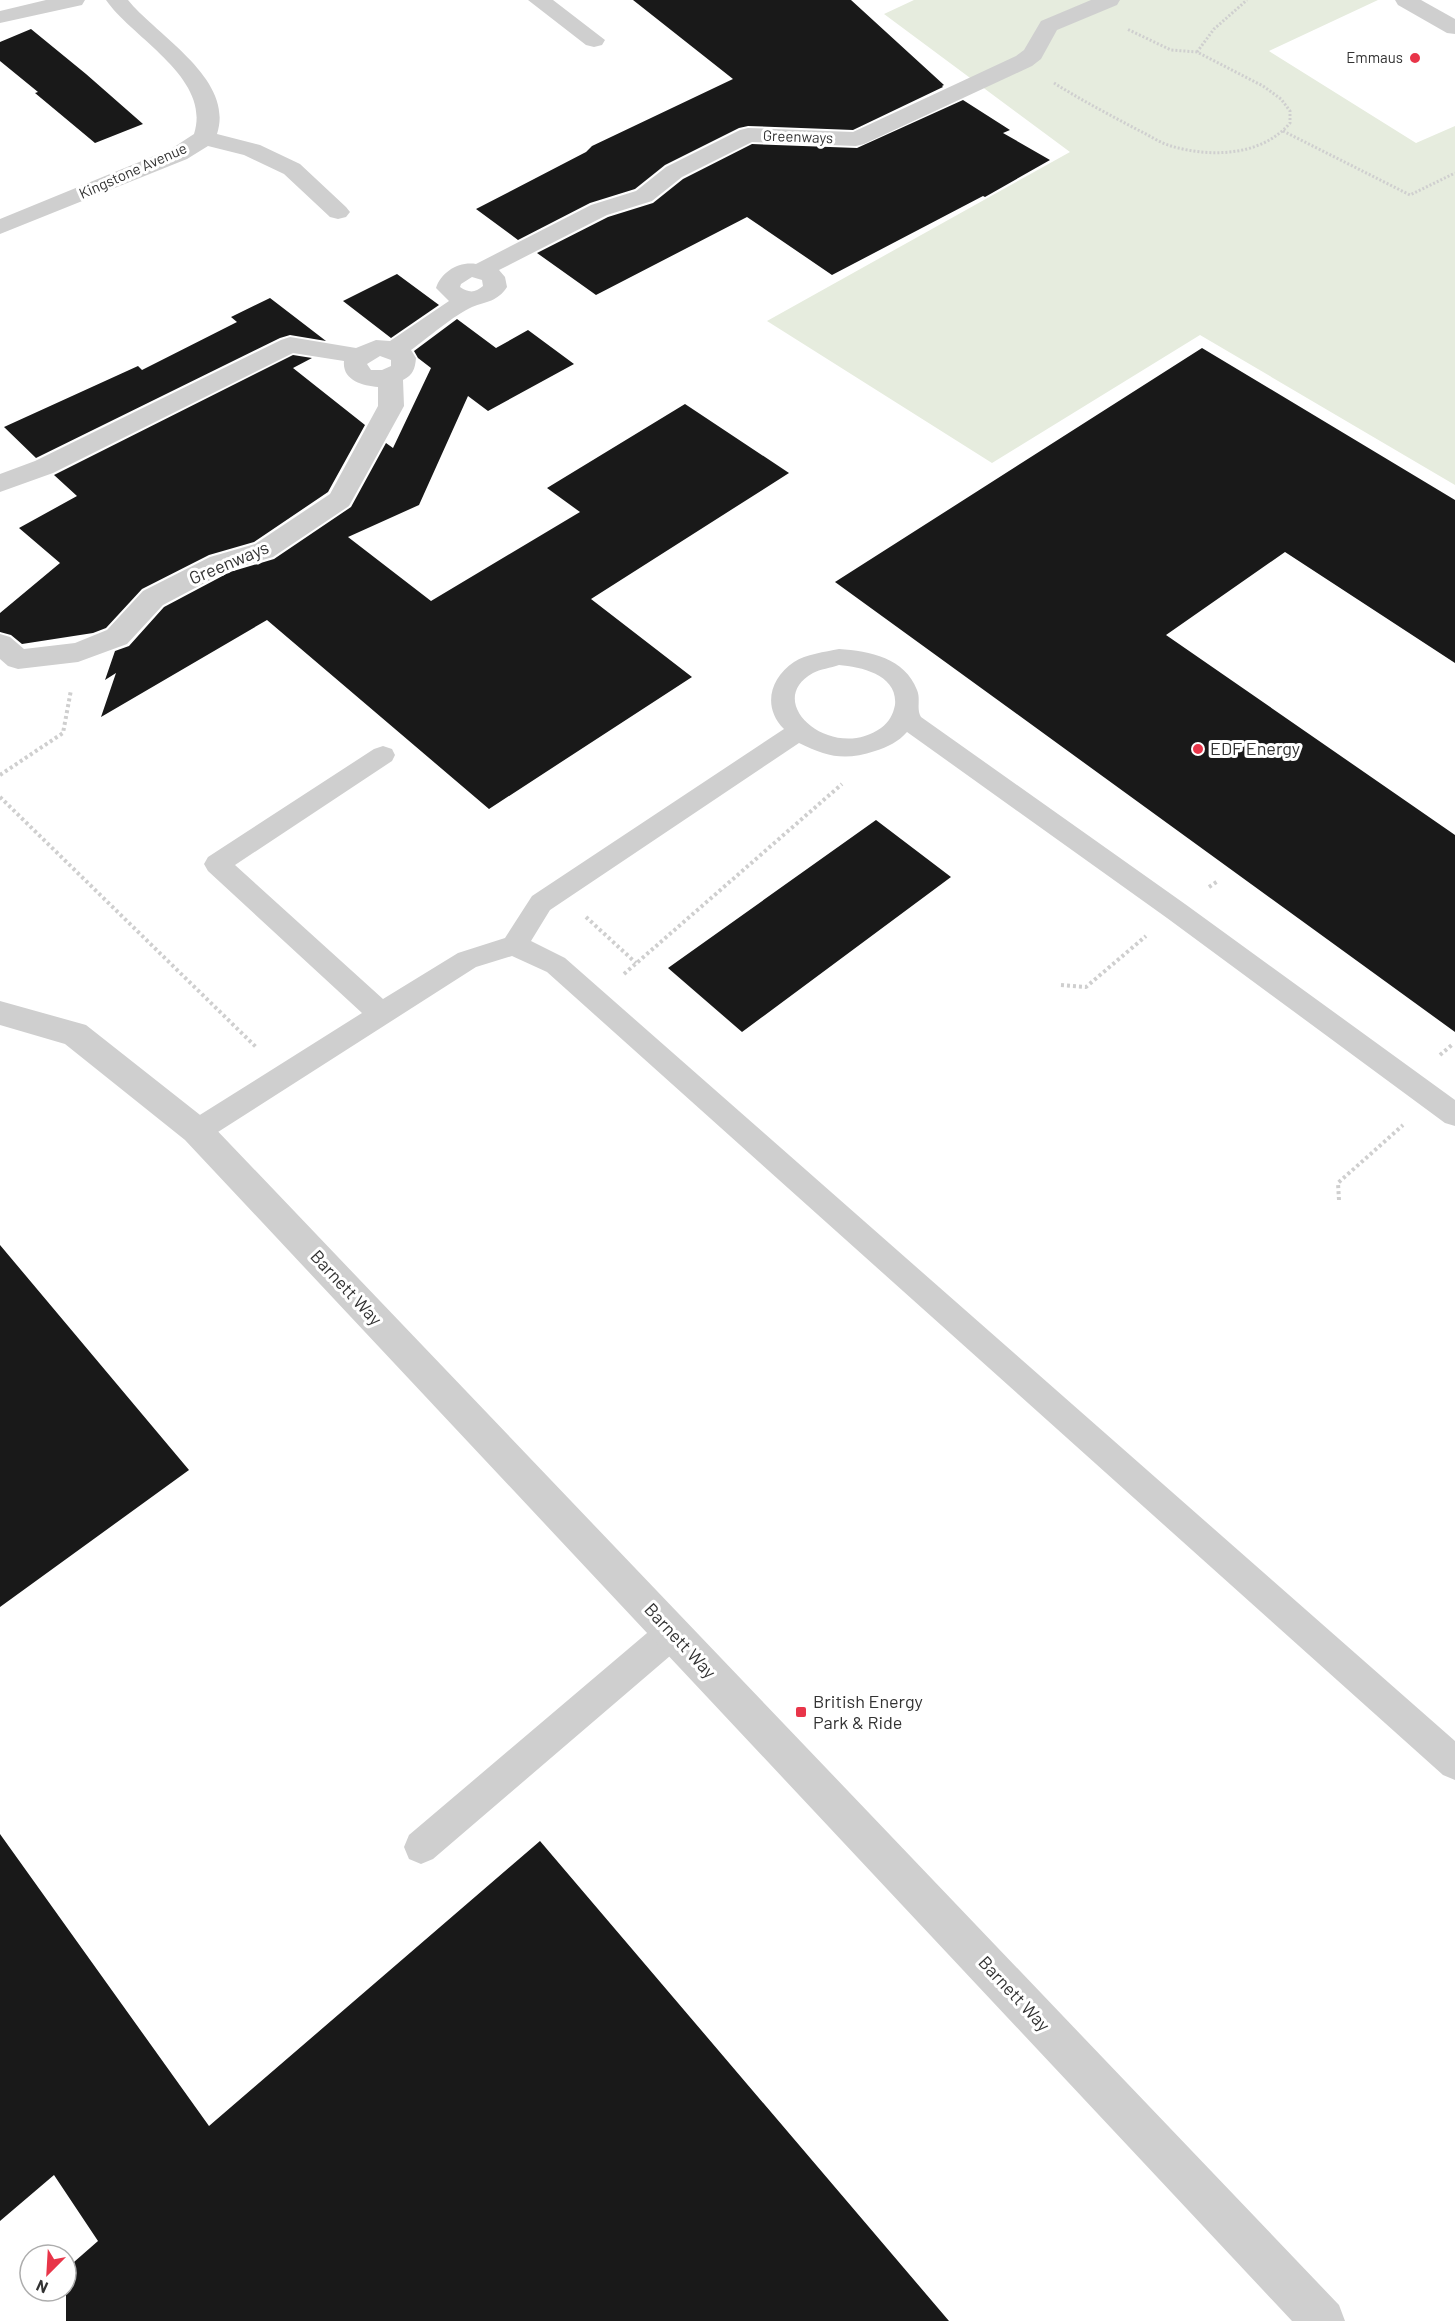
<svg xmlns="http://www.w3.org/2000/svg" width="1455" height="2321" font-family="Barlow,sans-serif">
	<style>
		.green { fill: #e6ecde }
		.building { fill: #191919 }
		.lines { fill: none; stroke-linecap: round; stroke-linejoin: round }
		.path-far1 { stroke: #cfcfcf; stroke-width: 3; stroke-dasharray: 2 2; stroke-linecap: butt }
		.path { stroke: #cfcfcf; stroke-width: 4; stroke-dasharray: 3 3; stroke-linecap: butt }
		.service { fill: #cfcfcf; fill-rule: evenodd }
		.minor { fill: #cfcfcf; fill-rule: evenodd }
		.tertiary { fill: #cfcfcf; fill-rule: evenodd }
		.poi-dot { fill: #e83549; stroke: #fff; stroke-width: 2 }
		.labels { text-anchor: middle; stroke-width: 6; stroke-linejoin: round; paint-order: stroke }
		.far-poi-label { font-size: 15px; fill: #323232; stroke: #fff; text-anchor: end }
		.far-street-label { font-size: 15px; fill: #323232; stroke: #fff }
		.street-label { font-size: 18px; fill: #323232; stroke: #fff }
		.poi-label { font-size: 18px; fill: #323232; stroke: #fff; text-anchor: start }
	</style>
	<rect width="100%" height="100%" fill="#fff"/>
	<!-- green -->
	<path class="green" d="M914,0H1378L1269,51L1416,143L1455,126V485L1200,335L992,463L767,321L1070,152L884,14Z"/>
	<!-- building -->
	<path class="building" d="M633,0H851L944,85L942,86L943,87L853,130L748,126L739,128L665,165L635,189L590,203L518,240L476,209L586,152L592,146L733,79Z
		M31,29L86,74L143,124L95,143L35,93L38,92L0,61V42Z
		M963,100L1010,130L1003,133L1050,160L985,197L983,196L832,275L747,217L596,295L537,253L608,217L653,203L683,179L752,144L857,148Z
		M397,274L439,305L391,338L343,301Z
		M270,298L326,341L290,335L280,338L36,458L4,427L138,366L142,370L237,322L231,317Z
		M457,319L496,348L528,330L574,364L488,411L468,396L419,505L348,537L431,601L580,512L547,488L685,404L789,473L591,599L692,677L489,809L267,620L101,717L116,673L105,680L115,651L129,646L164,607L230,572L274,559L351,507L386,443L393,448L431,368L418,358L414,351Z
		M1202,348L1455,500V663L1285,552L1166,635L1455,835V1032L835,582Z
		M293,355L312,358L293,368L365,425L328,492L254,542L209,555L142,589L106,628L93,633L22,644L11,635L0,632V613L60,563L19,528L77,496L54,475Z
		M876,820L951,877L742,1032L668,968Z
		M0,1245L189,1470L0,1607Z
		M0,1834L209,2126L540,1841L949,2321H66V2269L98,2241L54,2175L0,2221Z"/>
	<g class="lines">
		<!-- path-far1 -->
		<path class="path-far1" d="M1197,52L1214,29L1247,0
			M1054,83C1081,100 1110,115 1138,130C1149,135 1160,143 1171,146C1211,158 1262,156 1290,123V111L1281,99L1263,86L1197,52L1171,50L1127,29
			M1283,131L1410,195L1455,173"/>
		<!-- path -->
		<path class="path" d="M0,775L63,733L71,690
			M0,797L257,1048
			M1209,887L1218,881
			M586,917L636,963
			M624,974L842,784
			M1061,985L1086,987L1146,936
			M1440,1055L1453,1044
			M1339,1200L1338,1183L1403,1125"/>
		<!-- service -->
		<path class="service" d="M839,649C870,651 905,658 917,690C921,699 916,709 921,717L1185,904L1455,1100V1126L1445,1123L1167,918L907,732C898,742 888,747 875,751C845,761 827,757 799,743L550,910L531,941L565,958L1455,1741V1780L1443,1775L547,972L512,956L476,967L207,1139L197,1143L187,1139L183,1131L187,1123L362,1013L208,871L204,864L208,857L374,749L383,746L392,749L395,755L392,761L235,865L383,999L458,953L505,938L532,896L784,729C762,707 770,678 794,662C806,654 825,652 839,649ZM839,665C862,667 898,675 895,705C893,715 889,722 881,728C832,763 761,702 813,673C820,669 831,668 839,665Z
			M672,1618L684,1622L688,1633L684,1644L433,1859L421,1864L409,1859L404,1847L409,1835L660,1622Z"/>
		<!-- minor -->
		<path class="minor" d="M46,0H85L82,5L0,23V11Z
			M106,0H128C157,36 235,79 217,134L260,145L300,164L346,207L350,212L346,217L338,219L330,217L284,174L244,155L208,146L187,159L0,234V219L171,149L194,134C212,78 133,39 106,0Z
			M528,0H553L605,40L602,45L594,47L586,45Z
			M1091,0H1120L1117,5L1057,30L1041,59L1032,66L864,144L856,146L752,142L682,177L652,201L607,215L499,270L505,277L507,287C497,302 487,301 472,307C454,315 428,338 411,350L416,358C415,369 413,375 403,380L404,406L349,506L273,557L229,570L163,605L127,644L78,662L18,669L8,666L0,659V634L10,637L24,649L75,643L107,630L143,591L210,557L255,544L330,494L378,406V387C362,386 342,380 344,361L293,353L53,473L0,492V474L35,461L281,340L290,337L356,348L376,340L390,341L449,301L436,288C441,272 459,261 476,264L591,205L636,191L666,167L740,130L748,128L853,132L1016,56L1024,50L1041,21ZM472,277L482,280L483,286C475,293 469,293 460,287L461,284ZM380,356L391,360V366L382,370H371L367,364Z
			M0,1001L86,1025L209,1122L1339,2305L1345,2321H1292L185,1140L65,1044L0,1025Z"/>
		<!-- tertiary -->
		<path class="tertiary" d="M1395,0H1421L1455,19V34L1447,33L1398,5Z"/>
	</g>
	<!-- markers -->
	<g class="poi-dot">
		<circle cx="1415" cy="58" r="6"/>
		<circle cx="1198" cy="749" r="6"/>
		<rect x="795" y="1706" width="12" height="12" rx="3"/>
	</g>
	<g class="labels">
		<!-- far-poi labels -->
		<g class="far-poi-label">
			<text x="1403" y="63">Emmaus</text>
		</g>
		<!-- far-street labels -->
		<g class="far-street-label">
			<text transform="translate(798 137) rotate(2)" y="5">Greenways</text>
			<text transform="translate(133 171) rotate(-24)" y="5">Kingstone Avenue</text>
		</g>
		<!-- street labels -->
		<g class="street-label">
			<text transform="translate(229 563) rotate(-23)" y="6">Greenways</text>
			<text transform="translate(346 1288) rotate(47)" y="6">Barnett Way</text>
			<text transform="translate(680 1641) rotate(47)" y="6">Barnett Way</text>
			<text transform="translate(1014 1994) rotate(47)" y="6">Barnett Way</text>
		</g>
		<!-- poi labels -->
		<g class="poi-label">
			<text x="1210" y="755">EDF Energy</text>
			<text x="813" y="1708">British Energy<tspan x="813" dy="21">Park &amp; Ride</tspan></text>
		</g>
	</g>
	<!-- north arrow -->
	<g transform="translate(48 2273) rotate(204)"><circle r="28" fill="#ffffff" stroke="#adadad" stroke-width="1.5"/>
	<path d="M0-4.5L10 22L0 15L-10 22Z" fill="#e83549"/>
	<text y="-9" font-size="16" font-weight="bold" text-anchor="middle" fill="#323232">N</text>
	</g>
</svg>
